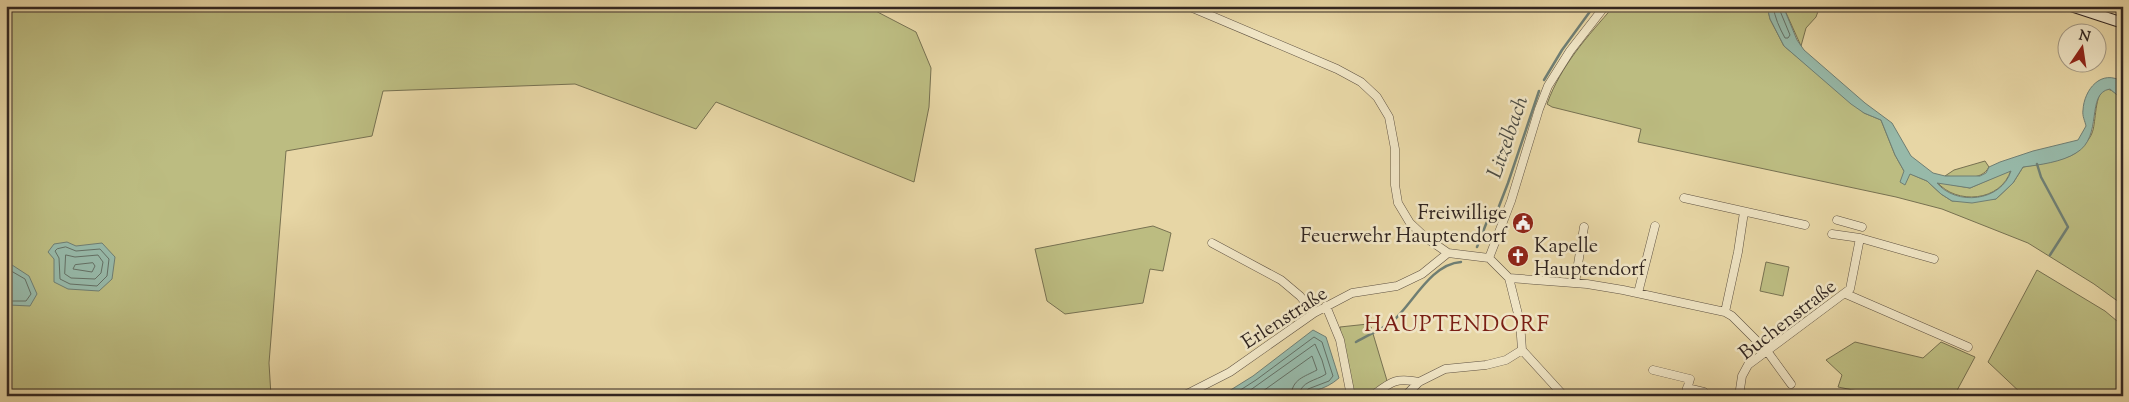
<svg xmlns="http://www.w3.org/2000/svg" width="2129" height="402" font-family="'Sorts Mill Goudy',serif">
	<style>
		.green { fill: #bcbc81; stroke: #777151 }
		.water { fill: #97b9a9; stroke: #6f7e73; fill-rule: evenodd }
		.lines { fill: none; stroke-linecap: round; stroke-linejoin: round }
		.shore { stroke: #647065; stroke-width: 1 }
		.stream { stroke: #6f7e73; stroke-width: 2.5 }
		.street-casing { stroke: #5f5242; stroke-width: 9 }
		.secondary-casing { stroke: #322621; stroke-width: 12 }
		.street { stroke: #efe4c4; stroke-width: 8 }
		.secondary { stroke: #efe4c4; stroke-width: 10 }
		.labels { text-anchor: middle; stroke-width: 5; stroke-linejoin: round; paint-order: stroke }
		.poi-label { font-size: 20px; fill: #322621; stroke: #efe4c4; text-anchor: end }
		.street-label { font-size: 20px; fill: #322621; stroke: #efe4c4 }
		.water-label { font-size: 21px; font-style: italic; fill: #4b4b43; stroke: #efe4c4 }
		.quarter-label { font-size: 22px; letter-spacing: 1px; fill: #7a1f14; stroke: #efe4c4 }
	</style>
	<rect width="100%" height="100%" fill="#e7d6a5"/>
	<filter id="stains"><feTurbulence type="fractalNoise" baseFrequency=".004" numOctaves="4"/><feColorMatrix values="0 0 0 0 .2 0 0 0 0 .09 0 0 0 0 .02 0 0 0 .5 -.17"/></filter>
	<radialGradient id="worn" r=".72"><stop offset=".6" stop-color="#630" stop-opacity="0"/><stop offset="1" stop-color="#630" stop-opacity=".3"/></radialGradient>
	<!-- green -->
	<path class="green" d="M6,6H866L916,32L931,68L929,107L914,182L716,102L696,129L575,84L383,91L372,136L286,151L269,363L271,396H6Z
		M1614,6H1767L1770,19L1784,46L1864,113L1881,120L1895,155L1904,171L1927,181L1941,194L1952,201L1996,199L2013,183L2023,167C2035,165 2069,160 2078,151C2082,147 2090,139 2092,133C2098,119 2092,67 2123,100V305L2094,284L2028,243L1942,209L1896,197L1638,142L1641,129L1552,107L1547,104C1561,65 1587,37 1614,6Z
		M1783,6H1820L1816,17L1806,28L1801,46Z
		M1985,161L1989,167C1981,182 1959,177 1945,176L1954,170Z
		M2011,170C2001,202 1956,205 1937,182L1970,188Z
		M1153,226L1171,233L1163,271L1150,269L1143,303L1065,314L1047,301L1035,249Z
		M1766,262L1789,267L1783,296L1760,291Z
		M2037,270L2105,311L2123,326V391L2119,396H2024L1988,362Z
		M1368,324L1371,327L1388,384L1372,396H1351L1340,340V327Z
		M1855,342L1923,358L1941,342L1975,357L1954,396H1883L1838,387L1842,375L1826,360Z"/>
	<!-- water -->
	<path class="water" d="M1767,6H1783L1797,40L1804,50L1865,103L1892,123L1911,156L1933,173L1945,176H1980L1986,173L1989,167L2000,162L2033,151L2078,140L2086,126C2085,121 2082,116 2083,110C2084,90 2101,68 2123,82V100L2110,89C2085,93 2104,137 2076,153C2062,162 2039,165 2023,167L2013,183L1996,199L1972,203L1952,201L1941,194L1927,181L1910,174L1905,185L1900,182L1904,171L1895,155L1881,120L1864,113L1851,104L1784,46L1770,19ZM2011,171C2001,202 1956,206 1937,183L1970,188Z
		M67,242L76,246L102,243L115,257L112,279L99,291L68,289L54,282V259L48,252L54,244Z
		M9,263L29,276L37,294L30,306L9,305L6,308V264Z
		M1313,330L1326,337L1339,378C1313,402 1256,396 1221,396L1253,376Z"/>
	<g class="lines">
		<!-- shore -->
		<path class="shore" d="M1773,6C1775,18 1779,27 1785,38H1788L1790,35L1778,6
			M66,247L76,251L100,249L109,259L107,276L97,286L70,284L60,279L59,258L55,251L57,249Z
			M66,255L75,257L98,255L103,262L101,273L95,279L71,278L65,274Z
			M93,263L95,266L92,272L73,269L75,265Z
			M6,268L25,279L31,294L26,301H6
			M1231,396L1256,380L1314,337L1322,342L1333,376L1329,381L1308,389L1305,396
			M1242,396L1315,344L1322,360L1326,374C1316,381 1300,381 1299,396
			M1256,396L1312,356L1317,370C1304,377 1292,379 1291,396"/>
		<!-- stream -->
		<path class="stream" d="M1544,80L1562,50L1594,6
			M2037,164L2041,177L2068,227L2050,255
			M1477,247L1488,219L1496,214L1508,183L1539,91
			M1356,342C1368,335 1383,329 1394,320C1413,303 1431,264 1461,262"/>
		<!-- street casing -->
		<g class="street-casing">
			<path id="street" d="M1188,6L1337,69L1361,82L1377,97L1389,117L1395,149V185L1398,203L1410,223L1425,237L1448,253L1489,258
				M1684,198L1805,225
				M1837,220L1862,227
				M1832,234L1860,238L1934,259
				M1212,243L1281,280L1300,296L1314,313
				M1489,258L1511,201L1539,109L1548,86L1570,51L1605,6
				M1489,258L1509,278L1520,322L1522,350L1564,396
				M1509,278L1587,284L1623,290L1725,312L1732,316L1767,351L1791,384
				M1575,283L1584,227
				M1638,293L1655,226
				M1846,294L1968,347
				M1326,306L1340,340L1351,396
				M1725,312L1738,252L1744,212
				M1653,370L1690,379L1685,396
				M1687,388L1704,392
				M1183,396L1230,372L1314,313L1352,293L1397,286L1422,274L1448,253
				M1372,396C1391,382 1395,377 1419,382
				M1405,396L1419,382L1445,369L1486,365L1506,360L1522,350
				M1739,396L1742,376L1748,365L1850,289L1860,238"/>
		</g>
		<!-- secondary casing -->
		<g class="secondary-casing">
			<path id="secondary" d="M2071,6L2123,23"/>
		</g>
		<!-- street -->
		<use href="#street" class="street"/>
		<!-- secondary -->
		<use href="#secondary" class="secondary"/>
	</g>
	<!-- icons -->
	<defs>
		<g id="civic-disc" transform="scale(1.125)"><circle r="9.5" fill="#8f2418" stroke="#efe4c4"/><path d="M-.6-6.5H3V-4.5H.6V-3L4-1V1h2V6H-6V1h2V-1L-.6-3ZM-1.2 2.5V6h2.4V2.5Z" fill="#fff"/></g>
		<g id="church-disc" transform="scale(1.125)"><circle r="9.5" fill="#8f2418" stroke="#efe4c4"/><path d="M-1.2-6h2.4v3.5h3.3v2.4h-3.3V6h-2.4V-.1h-3.3v-2.4h3.3Z" fill="#fff"/></g>
	</defs>
	<g fill-rule="evenodd">
		<use href="#civic-disc" x="1523" y="223"/>
		<use href="#church-disc" x="1518" y="256"/>
	</g>
	<g class="labels">
		<!-- poi labels -->
		<g class="poi-label">
			<text x="1507" y="219">Freiwillige<tspan x="1507" dy="23">Feuerwehr Hauptendorf</tspan></text>
			<text x="1534" y="252" text-anchor="start">Kapelle<tspan x="1534" dy="23">Hauptendorf</tspan></text>
		</g>
		<!-- street labels -->
		<g class="street-label">
			<text transform="translate(1284 317) rotate(-33)" y="7">Erlenstraße</text>
			<text transform="translate(1787 319) rotate(-38)" y="7">Buchenstraße</text>
		</g>
		<!-- water labels -->
		<g class="water-label">
			<text transform="translate(1507 137) rotate(-71)" y="7">Litzelbach</text>
		</g>
		<!-- quarter labels -->
		<g class="quarter-label">
			<text x="1457" y="331">HAUPTENDORF</text>
		</g>
	</g>
	<!-- margin -->
	<rect width="2129" height="402" fill="none" stroke="#e7d6a5" stroke-width="25"/>
	<rect x="8" y="8" width="2114" height="387" fill="none" stroke="#322621" stroke-width="2.5"/>
	<rect x="12" y="12" width="2104" height="377" fill="none" stroke="#322621"/>
	<!-- north arrow -->
	<g transform="translate(2082 48) rotate(13)"><circle r="24" fill="#efe4c4" stroke="#a39883"/>
	<path d="M0-4L9 19L0 12L-9 19Z" fill="#8f2418"/>
	<text y="-8" font-size="14" font-weight="bold" text-anchor="middle" fill="#322621">N</text>
	</g>
	<rect width="100%" height="100%" filter="url(#stains)"/>
	<rect width="100%" height="100%" fill="url(#worn)"/>
</svg>
